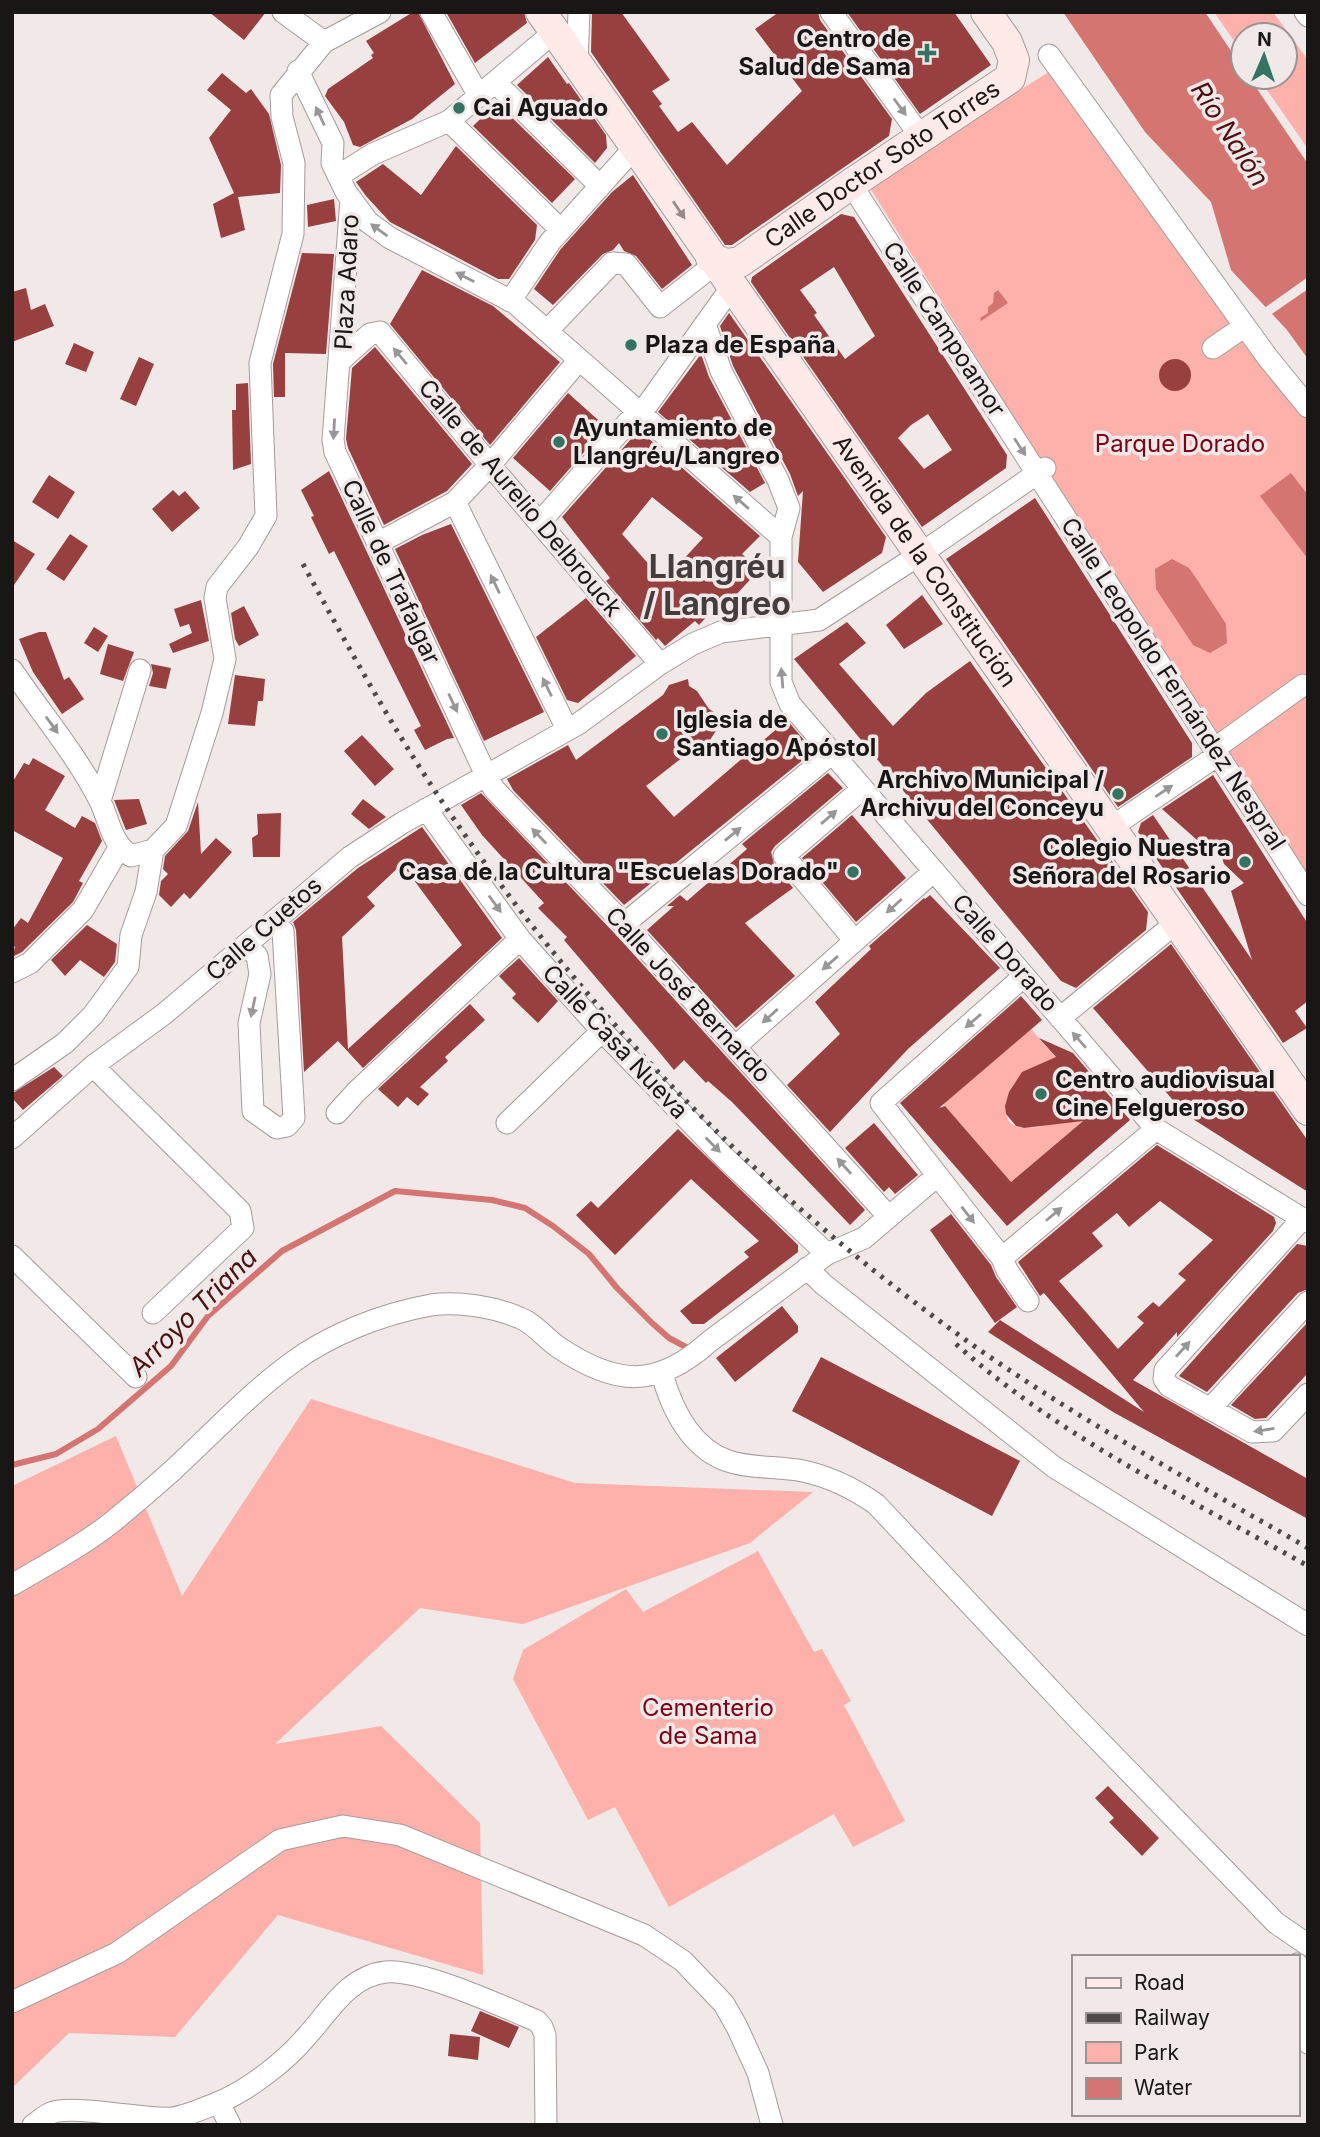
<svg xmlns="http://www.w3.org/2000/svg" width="1320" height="2137" font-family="Inter,sans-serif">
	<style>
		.green { fill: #feb0ab }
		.water { fill: #d47571 }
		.pier { fill: #f1e8e8 }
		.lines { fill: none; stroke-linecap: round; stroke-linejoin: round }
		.stream { stroke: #d47571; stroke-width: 6 }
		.building { fill: #98403f; fill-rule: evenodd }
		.street-casing { stroke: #a39c9b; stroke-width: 23 }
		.secondary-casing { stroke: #a39c9b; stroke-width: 32 }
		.street { stroke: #fff; stroke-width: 21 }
		.secondary { stroke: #feeae8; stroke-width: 30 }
		.rail { stroke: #4e4a4a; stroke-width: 5; stroke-dasharray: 3.5 7; stroke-linecap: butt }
		.oneway { fill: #989696 }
		.oneway2 { fill: #978b8a }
		.poi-dot { fill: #337362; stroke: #f1e8e8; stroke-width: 2.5 }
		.labels { text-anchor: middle; stroke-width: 7; stroke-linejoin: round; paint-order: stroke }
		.poi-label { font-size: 24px; font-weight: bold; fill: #191616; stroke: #f1e8e8; text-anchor: start }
		.street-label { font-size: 24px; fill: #191616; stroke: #f1e8e8 }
		.park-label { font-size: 24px; fill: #7d0115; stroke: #f1e8e8 }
		.water-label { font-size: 26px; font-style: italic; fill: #4c1012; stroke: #f1e8e8 }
		.district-label { font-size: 32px; font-weight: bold; fill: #433d3c; stroke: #f1e8e8 }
	</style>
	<rect width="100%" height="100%" fill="#f1e8e8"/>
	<!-- green -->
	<path class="green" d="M1214,12H1273L1308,60V149L1258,77H1285V35H1243V54Z
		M1057,67L1308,403V877L1083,527L868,185Z
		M1031,1029L1059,1061C1047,1065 1033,1068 1023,1075C1006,1086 994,1128 1025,1128C1049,1128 1076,1114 1099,1107L1011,1182L943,1104Z
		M311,1399L575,1483L813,1492L750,1543L523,1624L420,1608L275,1744L381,1726L480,1823L483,1975L278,1915L175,2037L69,2033L12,2088V1486L116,1436L182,1596Z
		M758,1551L814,1652L822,1649L851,1701L844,1705L905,1821L853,1847L834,1814L669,1907L615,1807L588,1820L513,1679L523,1650L626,1589L643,1612Z"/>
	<!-- water -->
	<path class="water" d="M1063,12H1205L1243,69V77H1249L1308,164V359L1287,330L1231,270L1211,202L1145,132Z
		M998,290L1008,303L981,321L980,318L988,313V307L993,303L994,293Z
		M1291,473L1308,495V559L1260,496Z
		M1172,559L1189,568L1198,581L1226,624L1227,643L1210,653L1193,645L1156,589L1155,569Z"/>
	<!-- pier -->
	<path class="pier" d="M1308,277V289L1269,316L1263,309Z"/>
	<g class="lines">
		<!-- stream -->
		<path class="stream" d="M12,1465L56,1454L98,1429L171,1366L208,1316L282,1251L395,1191L492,1200L525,1208L553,1226L589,1254L617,1288L652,1323L669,1338L686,1347"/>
	</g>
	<!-- building -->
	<path class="building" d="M209,12H266L244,40Z
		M413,12H418L455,84L412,119L360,147L353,145L344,122L325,96L328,89L373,58L371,55L374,53L366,41Z
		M446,12H524L527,23L475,63Z
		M592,12H621L670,80L652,91L662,104L659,106L678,132L692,122L727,165L802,91L755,29L779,12H818L820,20L892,119L889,136L732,245H725L591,52Z
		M847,12H954L991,65L920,114Z
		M548,57L567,84L569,83L606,135L607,148L595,163L517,85Z
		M222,73L246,93L251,89L269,114L281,165L280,193L238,197L245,230L221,238L213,204L234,193L209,138L231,110L207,90Z
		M497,103L575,179L552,203L473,126Z
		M456,146L537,225L535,240L509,279H498L390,222L366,196L356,182L383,164L421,195Z
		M633,175L692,265L662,289L636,256L624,251L619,243L613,250L603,254L553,305L534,289L560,250L612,192Z
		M334,199L336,221L308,227L307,205Z
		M841,214L854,217L1007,455L1006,468L922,527L751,282L752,277ZM834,267L875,336L845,359L814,315L817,313L800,290ZM928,414L952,450L924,469L898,438L911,425Z
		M302,253L334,254L326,354L285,353V397H274L273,364Z
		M422,270L493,306L560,362L490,445L390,324Z
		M26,288L31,310L45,304L54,326L12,342V292Z
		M729,313L886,537L882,553L823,592L798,562L803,491L798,496L790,474L733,366L720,326Z
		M74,343L94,352L86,372L65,364Z
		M375,347L472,464L447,491L384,525L348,448L346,439L352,368Z
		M701,354L709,377L765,483L750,492L658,412Z
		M139,357L154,364L136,406L120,399Z
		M1159 375a16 16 0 1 1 32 0a16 16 0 1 1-32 0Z
		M248,383L251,464L233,470L232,410H236V384Z
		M568,393L606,427L550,491L513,458Z
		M639,430L760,536L742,554L760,569L721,611L716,607L699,625L695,621L665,646L658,638L656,640L606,581L610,578L562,517ZM652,497L703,538L669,575L666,572L660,577L622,534Z
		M329,471L454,738L447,739L425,750L414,730L421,726L334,551L329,554L311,517L314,516L301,490Z
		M49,475L75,492L58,519L32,502Z
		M173,490L179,496L185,491L200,508L172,532L152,509Z
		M1035,498L1192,743V757L1118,807L946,559Z
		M451,524L544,712L484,741L395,549L422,535Z
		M70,534L88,546L64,581L46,569Z
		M12,540L35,554L12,588Z
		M922,595L943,624L904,649L886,625Z
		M586,598L636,656L578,703L567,700L536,637Z
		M201,600L209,641L173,653L169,644L192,633L189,624L180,627L174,609Z
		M244,606L259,635L239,646L235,639L231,613Z
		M847,622L866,643L839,664L893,726L926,693L970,661L1148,912L1146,930L1076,988L1061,981L794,659Z
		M94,627L108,636L98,652L84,643Z
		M39,632H46L64,680L69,677L84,699L62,714L33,672L19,639Z
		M108,644L134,652L123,681L100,674Z
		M151,664L171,668L166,689L149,686L153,673Z
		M235,675L265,679L263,701H258L255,726L228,724Z
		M688,679L689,686L697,691L709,709L714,712L716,721L721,723L708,743L697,746L646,786L674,817L787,720L810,747L809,755L624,905L513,790L507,779L568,745L576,760L663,695L669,685Z
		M362,735L394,769L375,786L344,751Z
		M33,758L65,776L45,810L75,828L82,816L95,823L102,841L79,881L83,883L73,902L22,952L12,957L15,947L12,945V930L21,918L28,923L63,858L12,830V783L24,763L29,765Z
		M828,773L843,788L775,846L771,852L774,864L793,888L745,923L795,976L736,1028L647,930L674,906H667L680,895L687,901L747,849L742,844Z
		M1213,775L1308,924V1001L1295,1011L1307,1028L1283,1043L1138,832L1141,823L1153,815L1252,960L1231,891L1244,883L1224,864L1216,840L1205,847L1162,809Z
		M481,793L618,937L865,1210L850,1225L732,1102L708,1081L706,1083L684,1060L674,1070L660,1053L564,940L567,937L538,908L544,903L482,835L461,805Z
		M139,799L147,824L126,830L114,800Z
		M363,799L386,817L369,829L351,814Z
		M198,802L201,854L216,838L232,852L190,899L184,893L171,907L159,895L161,881L168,874L163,869L165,856L188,831Z
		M281,813L280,857H253L252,838L258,834L257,814Z
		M852,815L906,878L856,922L802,858Z
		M422,827L502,938L363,1068L338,1041L304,1072L296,930L293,922L358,868ZM402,864L462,945L348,1049L342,937L375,906L367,897Z
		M930,895L1000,968L908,1049L830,1132L787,1085L840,1034L815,1002L871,949L869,946L924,898L925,899Z
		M87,925L117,944L115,962L104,977L80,960L65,976L51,960Z
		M1171,944L1308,1141V1192L1185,1114L1093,1008Z
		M519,958L558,1001L538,1023L512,998L516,994L499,976Z
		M1021,996L1042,1020L939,1108L945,1106L1011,1182L1083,1121L1024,1128L1016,1126L1006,1114L1005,1106L1009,1092L1022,1072L1056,1057L1039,1038L1073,1053L1130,1120L1007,1226L900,1103Z
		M470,1004L485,1020L445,1057L448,1061L420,1087L429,1094L418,1106L407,1097L398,1107L378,1089Z
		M54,1067L63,1076L23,1110L13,1099V1093Z
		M874,1123L918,1175L895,1194L889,1187L884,1192L845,1148Z
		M678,1129L798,1245V1252L704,1324H692L680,1311L749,1257L744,1252L759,1241L691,1179L615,1255L576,1215L591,1201L598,1208Z
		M1157,1145L1274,1217L1276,1223L1273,1231L1177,1337V1332L1133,1380L1308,1479V1519L1113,1412L988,1332L1000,1320L1144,1412L1044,1293L1040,1296L1018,1262ZM1160,1201L1213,1240L1178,1274L1186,1280L1159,1307L1153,1302L1137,1317L1144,1323L1118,1349L1059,1281L1103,1246L1092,1233L1117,1213L1129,1227Z
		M951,1214L991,1265L996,1277L1017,1307L995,1323L930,1230Z
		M1297,1244L1308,1246V1289L1298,1293L1207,1392L1179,1376Z
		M782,1306L798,1326V1332L735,1382L716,1358Z
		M1308,1322V1373L1266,1418L1255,1419L1231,1405Z
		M821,1357L1020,1461L992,1516L792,1411Z
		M1108,1786L1159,1838L1142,1856L1109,1822L1114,1818L1095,1798Z
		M480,2011L519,2027L509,2048L471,2031Z
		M450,2034L480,2037L478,2060L448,2056Z"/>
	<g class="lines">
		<!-- street casing -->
		<g class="street-casing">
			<path id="street" d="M283,12L324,42
				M431,12L479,96
				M831,12L921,137
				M1305,12L1308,16
				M1049,55L1268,358L1308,407
				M577,64L579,12
				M298,71L333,143L332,163L346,192L368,222L390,238L515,303L781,537V682L790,704L1156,1129L1308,1222
				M495,82L600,186
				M449,121L561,230
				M338,176L373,154L449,121L554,32
				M851,184L1308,895
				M351,199L333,440L335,452L486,775L494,789L624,924L889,1217
				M510,301L550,242L635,147
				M705,324L721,371L778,480L789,508L781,537
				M547,331L612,263L626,264L660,307L715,264
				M1213,348L1245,326
				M340,361L370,334L380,332L490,465L660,664
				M640,415L731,288
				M455,502L567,729
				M540,522L637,412
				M378,543L455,502L490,465L579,360
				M12,670C41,713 76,754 100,801C110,822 111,843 131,856L153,850L176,826L212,713L225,659L215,598L217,587L248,547L266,516L260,363L293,234L294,163L282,117L281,95L324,42L380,12
				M1214,749L1303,685
				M100,801L140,670
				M426,809L520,939L602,1031L724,1157L827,1254
				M1110,828L1218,755
				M624,924L832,753
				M855,941L784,856L862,789
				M246,945L257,956L260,974L249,1023L253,1111L277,1128L287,1126L294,1118L283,931L274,921
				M12,972L30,963L83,910L119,848
				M1024,976L881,1103L1002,1258L1007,1270L1028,1301
				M1060,1018L1177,922
				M736,1046L934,871
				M93,1066L240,1211L243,1228L153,1313
				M12,1080L65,1043L93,1015L128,967L131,935L146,892L153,850
				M337,1113L356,1092L520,939
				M507,1123L602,1031
				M12,1138L93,1066L164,1014L350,857L402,823L578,724L660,664L693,644L721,632L819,620L919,555L1045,468
				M1302,1219L1165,1370L1164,1379L1169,1386L1252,1432L1273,1431L1308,1394
				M12,1256L136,1377
				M1002,1258L1156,1129
				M807,1268L823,1284L1054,1467L1308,1625
				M662,1374C672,1409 690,1448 728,1461C751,1469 779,1466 803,1471C831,1477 853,1488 876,1504L1075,1716L1276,1923L1308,1945
				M1210,1409L1308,1302
				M12,1585C44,1566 82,1546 111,1523C132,1506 152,1489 172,1471C211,1435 247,1396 290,1364C330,1334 382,1314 431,1305C459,1301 495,1307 520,1318C534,1323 545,1338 558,1347C616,1386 657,1389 710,1341L827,1254L864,1238L937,1176
				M1297,1964L1305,1999
				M1308,1995L1301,2018L1308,2043
				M12,2002L117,1953L280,1840L343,1826L400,1835L644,1935L683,1961L724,2004L737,2027L758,2073L772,2125
				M219,2103L230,2125
				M33,2125C39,2121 44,2116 51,2113C71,2104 143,2120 172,2118C187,2116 204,2108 217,2103C247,2091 285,2062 306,2037C329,2012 348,1976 386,1972C421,1969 502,2006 537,2021L542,2027L545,2035L546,2125"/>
		</g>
		<!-- secondary casing -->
		<g class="secondary-casing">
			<g id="secondary">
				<path id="s1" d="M541,12L1308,1110"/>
				<path id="s2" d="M711,258L726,264L740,262L851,184L1010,78L1014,60L1007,42L986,12"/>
			</g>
		</g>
		<!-- street -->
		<use href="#street" class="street"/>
		<!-- secondary -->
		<use href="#secondary" class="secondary"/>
		<!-- rail -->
		<path class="rail" d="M303,564C347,645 390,724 441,800C582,1011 763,1196 970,1343C1077,1419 1194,1482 1308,1548
			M956,1344C1059,1437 1188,1498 1308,1566"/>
	</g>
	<!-- one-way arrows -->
	<defs><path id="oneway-solid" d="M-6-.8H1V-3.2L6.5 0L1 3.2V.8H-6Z" transform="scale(1.75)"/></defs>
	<g class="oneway">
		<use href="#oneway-solid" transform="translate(900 107) rotate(54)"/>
		<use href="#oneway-solid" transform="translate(320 116) rotate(-115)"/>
		<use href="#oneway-solid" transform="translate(379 230) rotate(-144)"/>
		<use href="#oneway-solid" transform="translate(465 277) rotate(-153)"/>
		<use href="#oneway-solid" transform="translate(400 356) rotate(-130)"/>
		<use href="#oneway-solid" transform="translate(334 429) rotate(93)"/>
		<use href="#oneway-solid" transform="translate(1020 447) rotate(57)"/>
		<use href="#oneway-solid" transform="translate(741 502) rotate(-139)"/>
		<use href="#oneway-solid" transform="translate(495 584) rotate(-116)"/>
		<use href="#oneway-solid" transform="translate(782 678) rotate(-95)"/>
		<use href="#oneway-solid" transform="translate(547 687) rotate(-116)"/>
		<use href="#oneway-solid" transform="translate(453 703) rotate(65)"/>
		<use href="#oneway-solid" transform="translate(52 725) rotate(54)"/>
		<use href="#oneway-solid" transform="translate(1164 791) rotate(-34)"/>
		<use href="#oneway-solid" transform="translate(829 817) rotate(-41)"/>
		<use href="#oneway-solid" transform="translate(733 834) rotate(-39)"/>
		<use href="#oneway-solid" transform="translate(539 836) rotate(-134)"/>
		<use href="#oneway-solid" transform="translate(495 904) rotate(54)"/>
		<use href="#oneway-solid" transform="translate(894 906) rotate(138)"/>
		<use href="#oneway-solid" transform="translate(830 963) rotate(139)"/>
		<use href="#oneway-solid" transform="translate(253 1007) rotate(102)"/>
		<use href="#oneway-solid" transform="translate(770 1016) rotate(138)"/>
		<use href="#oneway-solid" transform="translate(973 1021) rotate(139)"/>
		<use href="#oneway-solid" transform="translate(1079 1040) rotate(-131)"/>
		<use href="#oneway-solid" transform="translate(713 1145) rotate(45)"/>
		<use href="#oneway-solid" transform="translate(844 1166) rotate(-132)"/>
		<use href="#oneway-solid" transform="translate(1054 1214) rotate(-40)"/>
		<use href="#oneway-solid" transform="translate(968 1215) rotate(52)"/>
		<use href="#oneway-solid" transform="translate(1183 1349) rotate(-48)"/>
		<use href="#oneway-solid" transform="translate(1264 1430) rotate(171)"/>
	</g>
	<use class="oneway2" href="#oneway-solid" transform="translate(679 210) rotate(56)"/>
	<!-- markers -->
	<g class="poi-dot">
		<path d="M923.5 42.5h7v7h7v7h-7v7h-7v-7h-7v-7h7z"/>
		<circle cx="459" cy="108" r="7"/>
		<circle cx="631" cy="345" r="7"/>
		<circle cx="559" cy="442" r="7"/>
		<circle cx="662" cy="734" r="7"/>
		<circle cx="1118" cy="794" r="7"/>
		<circle cx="1245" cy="862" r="7"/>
		<circle cx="853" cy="872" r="7"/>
		<circle cx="1041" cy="1094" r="7"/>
	</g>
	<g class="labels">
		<!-- poi labels -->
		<g class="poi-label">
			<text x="911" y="47" text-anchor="end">Centro de<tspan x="911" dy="28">Salud de Sama</tspan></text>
			<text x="473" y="116">Cai Aguado</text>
			<text x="645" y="353">Plaza de España</text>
			<text x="573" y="436">Ayuntamiento de<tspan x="573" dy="28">Llangréu/Langreo</tspan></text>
			<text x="676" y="728">Iglesia de<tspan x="676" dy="28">Santiago Apóstol</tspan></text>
			<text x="1104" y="788" text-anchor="end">Archivo Municipal /<tspan x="1104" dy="28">Archivu del Conceyu</tspan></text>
			<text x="1231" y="856" text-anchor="end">Colegio Nuestra<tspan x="1231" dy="28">Señora del Rosario</tspan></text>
			<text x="839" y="880" text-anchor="end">Casa de la Cultura "Escuelas Dorado"</text>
			<text x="1055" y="1088">Centro audiovisual<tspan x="1055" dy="28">Cine Felgueroso</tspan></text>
		</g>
		<!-- street labels -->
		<g class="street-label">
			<text dy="8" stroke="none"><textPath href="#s2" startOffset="203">Calle Doctor Soto Torres</textPath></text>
			<text transform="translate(347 282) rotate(-87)" y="8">Plaza Adaro</text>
			<text transform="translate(944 329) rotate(57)" y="8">Calle Campoamor</text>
			<text transform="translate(520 498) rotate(50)" y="8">Calle de Aurelio Delbrouck</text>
			<text dy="8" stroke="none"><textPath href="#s1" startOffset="670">Avenida de la Constitución</textPath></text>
			<text transform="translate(391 572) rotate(65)" y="8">Calle de Trafalgar</text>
			<text transform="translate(1173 684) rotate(57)" y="8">Calle Leopoldo Fernández Nespral</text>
			<text transform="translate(264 929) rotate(-41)" y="8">Calle Cuetos</text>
			<text transform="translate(1005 953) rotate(49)" y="8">Calle Dorado</text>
			<text transform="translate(688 995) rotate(47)" y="8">Calle José Bernardo</text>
			<text transform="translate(615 1042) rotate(47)" y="8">Calle Casa Nueva</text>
		</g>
		<!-- park labels -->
		<g class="park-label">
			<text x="1180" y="452">Parque Dorado</text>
			<text x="708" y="1716">Cementerio<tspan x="708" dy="28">de Sama</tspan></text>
		</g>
		<!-- water labels -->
		<g class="water-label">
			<text transform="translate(1230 134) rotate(57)" y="9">Río Nalón</text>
			<text transform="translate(193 1312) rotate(-45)" y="9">Arroyo Triana</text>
		</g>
		<!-- district labels -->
		<g class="district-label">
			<text x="717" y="578">Llangréu<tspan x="717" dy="37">/ Langreo</tspan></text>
		</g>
	</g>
	<!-- border -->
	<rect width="1320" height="2137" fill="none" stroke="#191616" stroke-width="28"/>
	<!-- legend -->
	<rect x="1072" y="1955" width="228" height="161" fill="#f1e8e8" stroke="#9b9494" stroke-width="2"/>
	<rect x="1086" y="1978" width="35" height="10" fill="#feeae8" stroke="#9b9494" stroke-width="2"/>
	<text x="1134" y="1990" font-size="21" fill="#191616">Road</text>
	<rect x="1086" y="2013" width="35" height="10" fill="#4e4a4a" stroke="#9b9494" stroke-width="2"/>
	<text x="1134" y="2025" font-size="21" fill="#191616">Railway</text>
	<rect x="1086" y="2042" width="35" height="21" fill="#feb0ab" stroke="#9b9494" stroke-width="2"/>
	<text x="1134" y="2060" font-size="21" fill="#191616">Park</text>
	<rect x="1086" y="2078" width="35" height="21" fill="#d47571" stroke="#9b9494" stroke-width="2"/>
	<text x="1134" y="2095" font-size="21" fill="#191616">Water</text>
	<!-- north arrow -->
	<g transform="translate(1264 56) rotate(2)"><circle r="33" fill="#f1e8e8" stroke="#9b9494" stroke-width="2"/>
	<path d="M0-5L12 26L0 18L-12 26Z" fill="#337362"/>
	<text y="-10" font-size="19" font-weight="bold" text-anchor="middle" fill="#191616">N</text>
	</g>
</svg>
